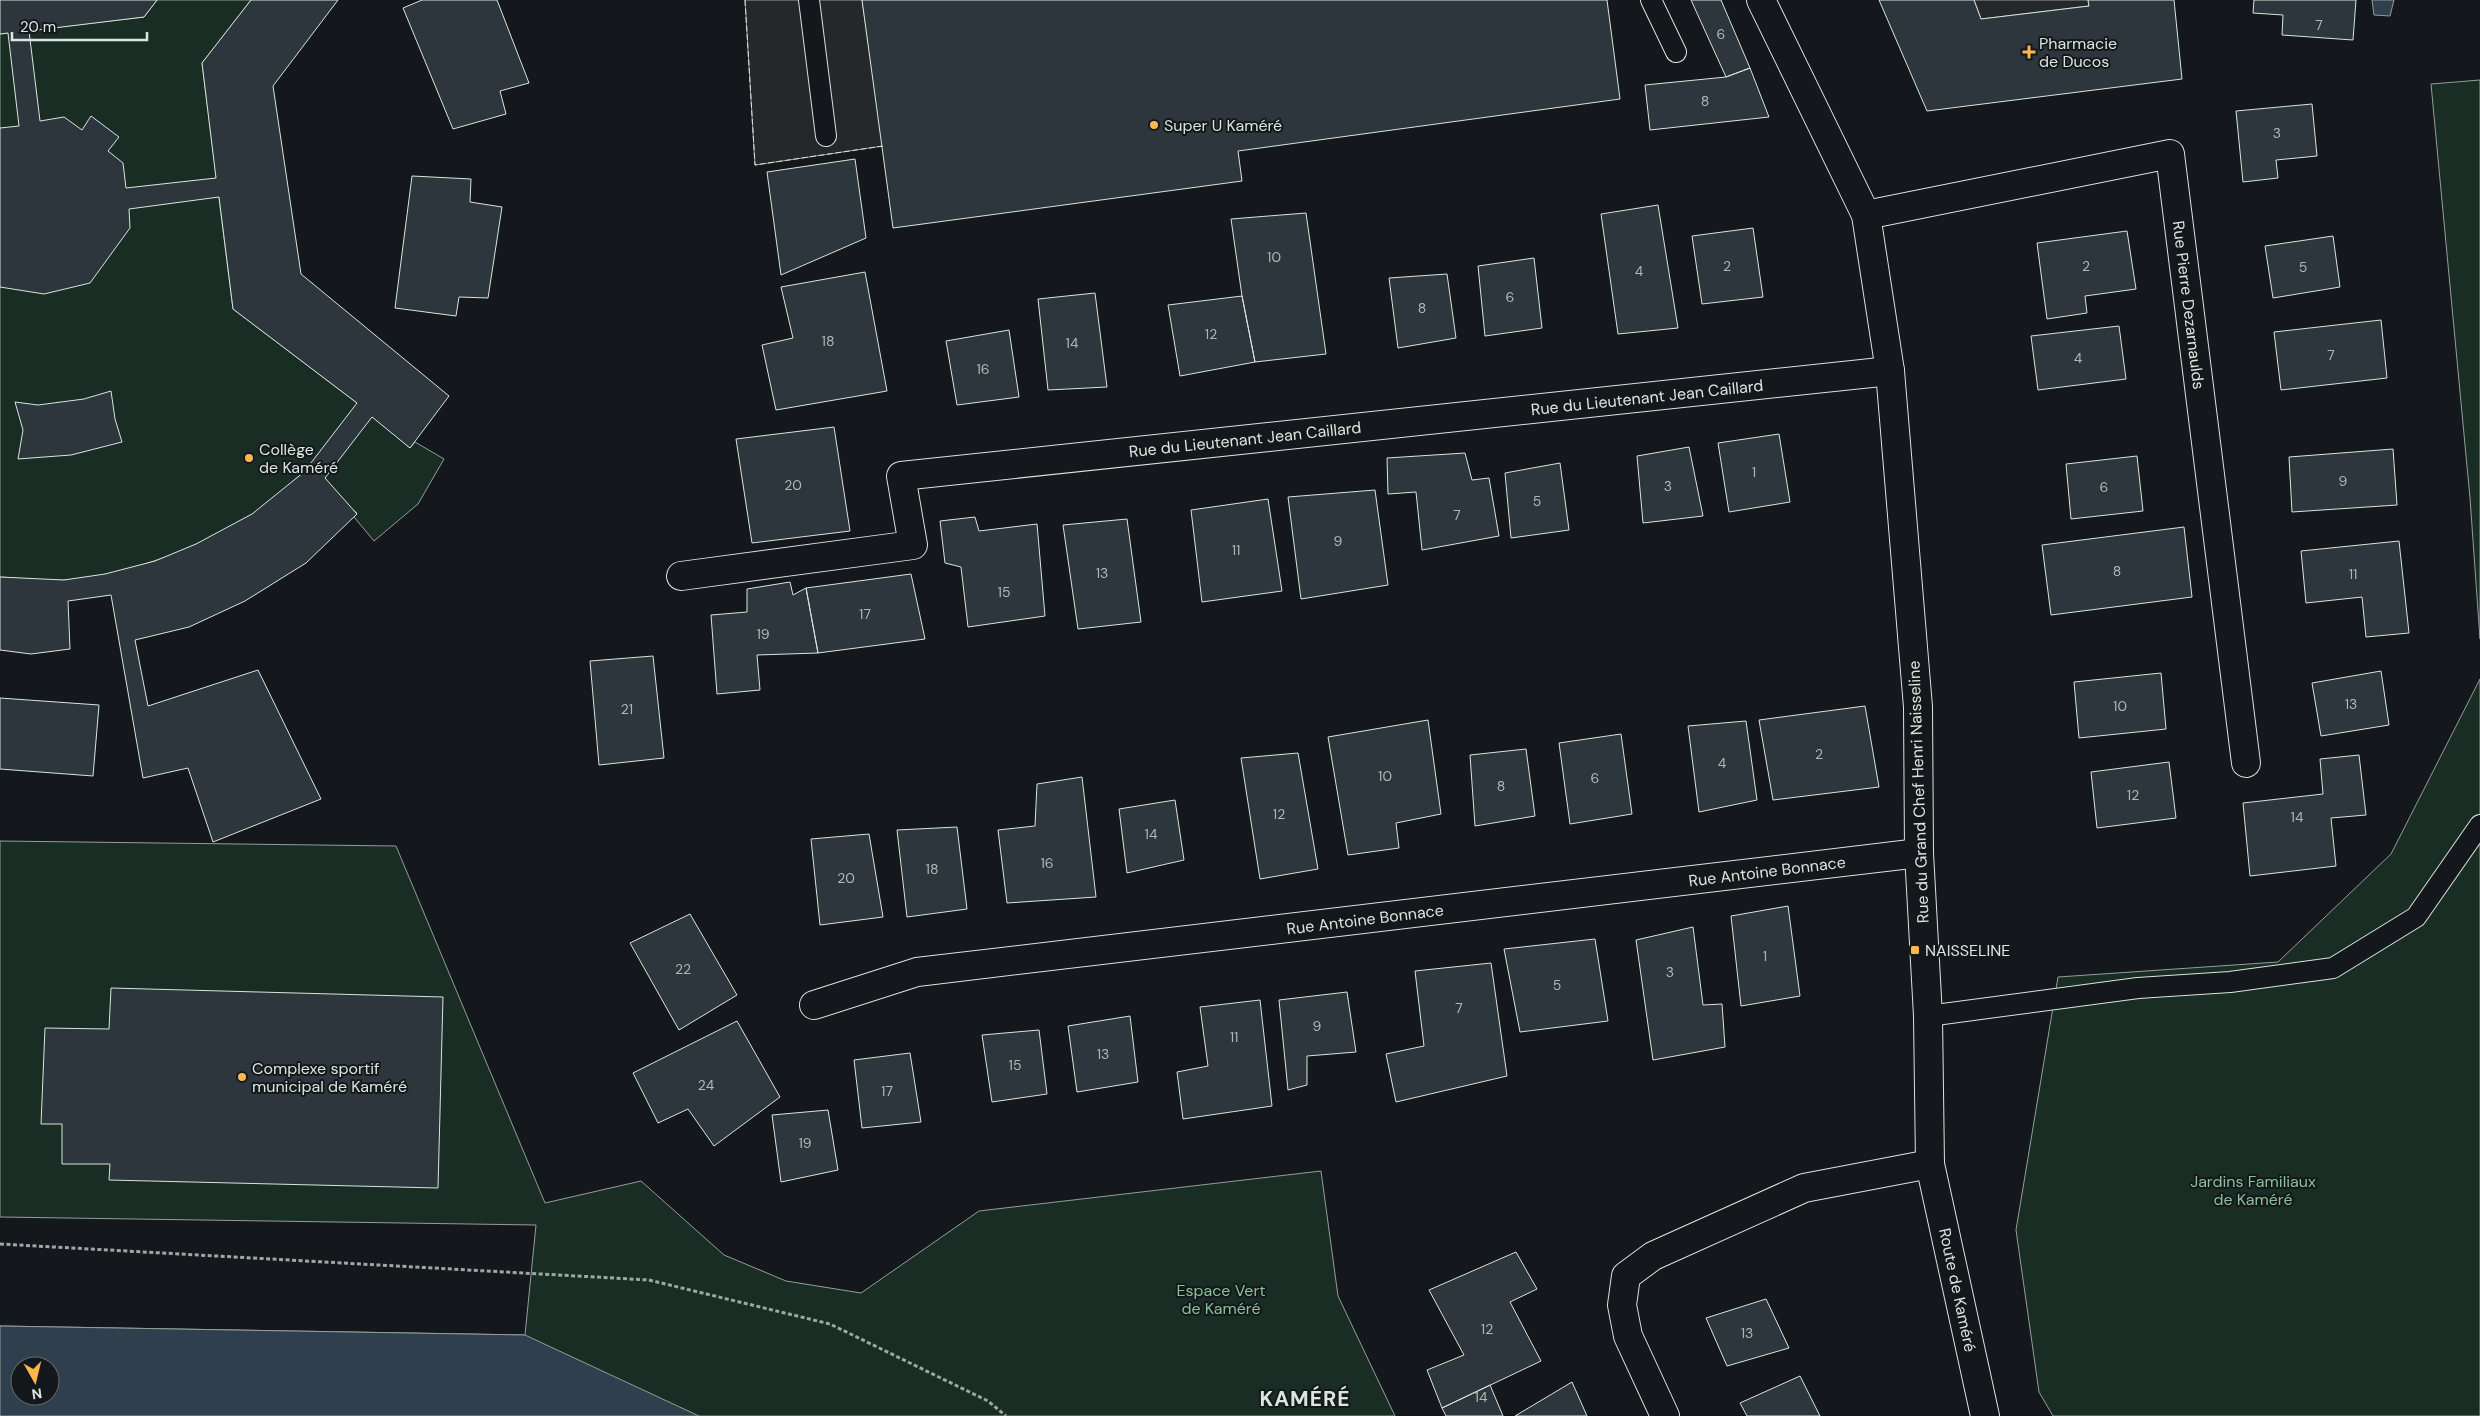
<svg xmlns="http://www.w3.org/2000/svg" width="2480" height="1416" font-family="'DM Sans',sans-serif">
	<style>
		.green { fill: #1a2d24; stroke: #939e99; fill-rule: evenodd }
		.parking { fill: #24282b; stroke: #939e99 }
		.water { fill: #2f3f4d; stroke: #939e99; fill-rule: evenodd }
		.building { fill: #2c363c; stroke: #d8e6dc }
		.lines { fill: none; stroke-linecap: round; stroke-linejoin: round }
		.lane-casing { stroke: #d8e6dc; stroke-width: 22 }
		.street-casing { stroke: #d8e6dc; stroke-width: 30 }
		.secondary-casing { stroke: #d8e6dc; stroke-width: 30 }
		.path { stroke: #9da8a2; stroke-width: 3; stroke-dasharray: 4 2.5; stroke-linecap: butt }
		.lane { stroke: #14181c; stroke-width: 20 }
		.street { stroke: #14181c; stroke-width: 28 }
		.secondary { stroke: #14181c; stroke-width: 28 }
		.fence { stroke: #d8e6dc; stroke-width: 1; stroke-dasharray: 6 2.5; stroke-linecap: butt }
		.poi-dot { fill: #ffb74d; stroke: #14181c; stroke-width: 2 }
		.labels { text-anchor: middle; stroke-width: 4; stroke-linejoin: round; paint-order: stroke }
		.number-label { font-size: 14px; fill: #adbab4 }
		.poi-label { font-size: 16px; fill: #d8e6dc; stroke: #14181c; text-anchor: start }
		.street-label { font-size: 16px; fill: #d8e6dc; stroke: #14181c }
		.park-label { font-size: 16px; fill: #8ac095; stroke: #14181c }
		.district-label { font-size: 21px; font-weight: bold; letter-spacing: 1px; fill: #d8e6dc; stroke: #14181c }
	</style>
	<rect width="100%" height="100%" fill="#14181c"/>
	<!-- green -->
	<path class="green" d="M157,0H251L202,63L233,309L357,403L410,448L415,442L444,459L418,504L374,541L354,517L357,513L304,472C287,486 270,503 251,515C195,549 130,575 65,580C44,581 21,578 0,577V34L144,17Z
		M2480,80V639L2470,498L2431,84Z
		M2480,679V1416H2053L2039,1392L2016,1230L2058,977L2278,962L2391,854Z
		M0,841L396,846L545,1203L641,1181L724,1255L786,1281L861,1293L979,1211L1321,1171L1338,1296L1395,1416H0V1326L525,1335L536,1225L0,1217ZM20,1366H50V1396H20Z"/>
	<!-- parking -->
	<path class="parking" d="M745,0H862L883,146L755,165Z
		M1974,0H2088L2089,6L1981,19Z"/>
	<!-- water -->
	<path class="water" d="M2372,0H2394L2390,16L2374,15Z
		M0,1326L525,1335L699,1416H0ZM20,1366H50V1396H20Z"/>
	<!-- building -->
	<path class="building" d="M0,0H157L144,17L29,31L40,121L64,117L82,130L91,116L119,137L108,151L123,163L126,188L216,178L202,63L251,0H338L273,86L301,274L449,396L410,448L372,417L325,478L357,514L306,563L245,601L189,627L135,640L148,706L258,670L321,799L213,842L188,768L143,778L111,595L68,601L70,649L31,654L0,650V577L64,580L105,574L155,561L196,544L252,514L304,472L357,403L233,309L219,197L129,209L130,228L90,283L44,294L0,287V128L19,126L8,33L0,34Z
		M422,0H497L529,83L500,91L506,114L453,129L403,8Z
		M862,0H1607L1620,99L1238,151L1242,181L893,228Z
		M1691,0H1721L1750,68L1726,77Z
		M1879,0H1974L1981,19L2089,6L2088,0H2174L2182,79L1927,111Z
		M2254,0H2356L2353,40L2282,35L2283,15L2253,13Z
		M1750,68L1769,117L1650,130L1645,85L1726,77Z
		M2312,104L2317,156L2276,160L2278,178L2243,182L2236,111Z
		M855,159L866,238L781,275L767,172Z
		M412,176L471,179L470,202L502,207L488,298L459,297L456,316L395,308Z
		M1658,205L1678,328L1618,334L1601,214Z
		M1306,213L1326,354L1255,362L1242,296L1231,219Z
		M1753,228L1763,297L1702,304L1692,236Z
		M2127,231L2136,289L2085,296L2087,313L2047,319L2037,243Z
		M2333,236L2340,287L2273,298L2265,246Z
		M1534,258L1542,328L1485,336L1478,266Z
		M865,272L887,391L776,410L762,345L793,338L781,287Z
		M1447,274L1456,338L1398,348L1389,278Z
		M1095,293L1107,387L1048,390L1038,299Z
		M1242,296L1255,362L1180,376L1168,305Z
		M2381,320L2387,378L2281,390L2274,332Z
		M2119,326L2126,379L2038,390L2031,336Z
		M1009,330L1019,397L957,405L946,341Z
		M111,391L115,419L122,442L71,455L18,459L23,430L15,402L38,405L84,399Z
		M834,427L850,531L752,543L736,439Z
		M1779,434L1790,502L1729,512L1718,443Z
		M1689,447L1703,516L1643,523L1637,456Z
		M2393,449L2397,505L2292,512L2289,457Z
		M1465,453L1472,480L1489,478L1499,536L1422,550L1416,492L1388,494L1387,458Z
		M2137,456L2143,511L2071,519L2066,464Z
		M1560,463L1569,530L1511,538L1505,473Z
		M1375,490L1388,585L1301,599L1288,497Z
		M1268,499L1282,591L1202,602L1191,510Z
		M975,517L979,531L1037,524L1045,616L968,627L961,567L945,563L940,521Z
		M1127,519L1141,622L1078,629L1063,525Z
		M2184,527L2192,597L2051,615L2042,545Z
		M2399,541L2409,633L2366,637L2362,597L2306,603L2301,551Z
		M911,574L925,639L818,653L806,588Z
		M790,582L793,595L806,588L818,653L757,655L760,690L717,694L711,615L747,612V589Z
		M653,656L664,758L599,765L590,661Z
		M2381,671L2389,725L2321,736L2312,683Z
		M2161,673L2166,729L2079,738L2074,682Z
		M0,698L99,705L93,776L0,769Z
		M1865,706L1879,787L1773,800L1759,720Z
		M1428,720L1441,814L1396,823L1399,848L1348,855L1328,737Z
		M1746,721L1757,800L1699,812L1688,726Z
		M1621,734L1632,814L1570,824L1559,743Z
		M1526,749L1535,816L1475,826L1470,755Z
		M1298,753L1318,869L1260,879L1241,758Z
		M2359,755L2366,815L2331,818L2336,866L2250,876L2243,803L2323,794L2320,759Z
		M2169,762L2176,818L2097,828L2091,772Z
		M1082,777L1096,897L1007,903L998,830L1035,826L1037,784Z
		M1175,800L1184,860L1127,873L1119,809Z
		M957,827L967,909L907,917L897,830Z
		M869,834L883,917L820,925L811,839Z
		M1788,906L1800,996L1741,1006L1731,916Z
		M690,914L737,995L679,1030L630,943Z
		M1693,927L1703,1005L1722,1004L1725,1047L1653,1060L1636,940Z
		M1595,939L1608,1021L1520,1032L1504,949Z
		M1491,963L1507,1076L1396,1102L1386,1054L1424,1046L1415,971Z
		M111,988L443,997L438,1188L109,1180L110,1164H62V1124H41L45,1028L109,1029Z
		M1347,992L1356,1052L1307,1056V1085L1288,1090L1279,1000Z
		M1260,1000L1272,1106L1183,1119L1177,1072L1208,1066L1200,1007Z
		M1130,1016L1138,1082L1077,1092L1068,1026Z
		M737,1021L780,1097L714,1146L688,1109L658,1123L633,1073Z
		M1039,1030L1047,1094L992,1102L982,1035Z
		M910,1053L921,1122L862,1128L854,1060Z
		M828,1110L838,1170L781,1182L772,1115Z
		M1516,1252L1537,1289L1510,1302L1541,1361L1442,1408L1427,1370L1464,1355L1429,1290Z
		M1766,1299L1789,1348L1727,1366L1706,1318Z
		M1800,1376L1820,1416H1747L1740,1403Z
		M1572,1382L1587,1416H1515Z
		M1490,1385L1503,1416H1446L1442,1408Z"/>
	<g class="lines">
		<!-- lane casing -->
		<g class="lane-casing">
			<path id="lane" d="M809,0L826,136
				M1651,0L1676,52
				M1928,1016L2138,988L2230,982L2333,968L2416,917L2480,825"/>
		</g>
		<!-- street casing -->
		<g class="street-casing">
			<path id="street" d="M1866,215L2170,154L2246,763
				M681,576L913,545L901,476L1890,371
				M814,1005L917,972L1919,853
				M1665,1416L1628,1336L1622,1305L1626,1276L1653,1256L1804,1188L1930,1164"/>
		</g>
		<!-- secondary casing -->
		<g class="secondary-casing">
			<path id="secondary" d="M1761,0L1866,215L1890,371L1918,707L1919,853L1928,1016L1930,1164L1985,1416"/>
		</g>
		<!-- path -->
		<path class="path" d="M0,1244L649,1280L830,1324L988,1401L1006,1416"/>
		<!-- lane -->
		<use href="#lane" class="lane"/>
		<!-- street -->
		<use href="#street" class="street"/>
		<!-- secondary -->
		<use href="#secondary" class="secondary"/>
		<!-- fence -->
		<path class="fence" d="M745,0L755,165L883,146"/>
	</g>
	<!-- markers -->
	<g class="poi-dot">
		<path d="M2026.5 44.5h5v5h5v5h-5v5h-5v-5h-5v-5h5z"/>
		<circle cx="1154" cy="125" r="5"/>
		<circle cx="249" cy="458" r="5"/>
		<rect x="1910" y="945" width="10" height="10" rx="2.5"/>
		<circle cx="242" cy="1077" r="5"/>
	</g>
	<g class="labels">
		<!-- number labels -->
		<g class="number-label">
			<text x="2319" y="30">7</text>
			<text x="1721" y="39">6</text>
			<text x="1705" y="106">8</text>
			<text x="2277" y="138">3</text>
			<text x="1274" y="262">10</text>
			<text x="1727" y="271">2</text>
			<text x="2086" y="271">2</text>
			<text x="2303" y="272">5</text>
			<text x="1639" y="276">4</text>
			<text x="1510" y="302">6</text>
			<text x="1422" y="313">8</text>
			<text x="1211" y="339">12</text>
			<text x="828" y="346">18</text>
			<text x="1072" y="348">14</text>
			<text x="2331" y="360">7</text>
			<text x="2078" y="363">4</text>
			<text x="983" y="374">16</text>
			<text x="1754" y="477">1</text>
			<text x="2343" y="486">9</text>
			<text x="793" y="490">20</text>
			<text x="1668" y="491">3</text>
			<text x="2104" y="492">6</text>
			<text x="1537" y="506">5</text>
			<text x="1457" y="520">7</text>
			<text x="1338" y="546">9</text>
			<text x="1236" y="555">11</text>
			<text x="2117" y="576">8</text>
			<text x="1102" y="578">13</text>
			<text x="2353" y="579">11</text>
			<text x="1004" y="597">15</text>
			<text x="865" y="619">17</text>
			<text x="763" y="639">19</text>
			<text x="2351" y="709">13</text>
			<text x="2120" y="711">10</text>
			<text x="627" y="714">21</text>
			<text x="1819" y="759">2</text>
			<text x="1722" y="768">4</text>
			<text x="1385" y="781">10</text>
			<text x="1595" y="783">6</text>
			<text x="1501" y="791">8</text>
			<text x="2133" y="800">12</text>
			<text x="1279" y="819">12</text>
			<text x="2297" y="822">14</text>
			<text x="1151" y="839">14</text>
			<text x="1047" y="868">16</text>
			<text x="932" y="874">18</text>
			<text x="846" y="883">20</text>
			<text x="1765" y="961">1</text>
			<text x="683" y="974">22</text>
			<text x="1670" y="977">3</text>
			<text x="1557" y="990">5</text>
			<text x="1459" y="1013">7</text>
			<text x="1317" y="1031">9</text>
			<text x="1234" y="1042">11</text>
			<text x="1103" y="1059">13</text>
			<text x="1015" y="1070">15</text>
			<text x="706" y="1090">24</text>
			<text x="887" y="1096">17</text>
			<text x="805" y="1148">19</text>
			<text x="1487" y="1334">12</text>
			<text x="1747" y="1338">13</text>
			<text x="1481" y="1402">14</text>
		</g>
		<!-- poi labels -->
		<g class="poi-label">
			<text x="2039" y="49">Pharmacie<tspan x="2039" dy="18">de Ducos</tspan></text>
			<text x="1164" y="131">Super U Kaméré</text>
			<text x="259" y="455">Collège<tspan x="259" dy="18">de Kaméré</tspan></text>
			<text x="1925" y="956">NAISSELINE</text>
			<text x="252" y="1074">Complexe sportif<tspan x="252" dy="18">municipal de Kaméré</tspan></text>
		</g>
		<!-- street labels -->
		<g class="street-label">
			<text transform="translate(2189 305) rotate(83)" y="6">Rue Pierre Dezarnaulds</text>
			<text transform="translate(1647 397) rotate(-6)" y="6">Rue du Lieutenant Jean Caillard</text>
			<text transform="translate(1245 439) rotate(-6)" y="6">Rue du Lieutenant Jean Caillard</text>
			<text transform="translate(1918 792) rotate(-92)" y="6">Rue du Grand Chef Henri Naisseline</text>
			<text transform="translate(1767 871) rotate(-7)" y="6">Rue Antoine Bonnace</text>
			<text transform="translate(1365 919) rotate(-7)" y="6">Rue Antoine Bonnace</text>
			<text transform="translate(1958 1290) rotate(78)" y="6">Route de Kaméré</text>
		</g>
		<!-- park labels -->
		<g class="park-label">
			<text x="2253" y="1187">Jardins Familiaux<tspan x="2253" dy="18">de Kaméré</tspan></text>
			<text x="1221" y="1296">Espace Vert<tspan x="1221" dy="18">de Kaméré</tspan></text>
		</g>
		<!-- district labels -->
		<g class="district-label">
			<text x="1305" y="1406">KAMÉRÉ</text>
		</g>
	</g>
	<!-- north arrow -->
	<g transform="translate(35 1381) rotate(172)"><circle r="24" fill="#14181c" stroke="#626a69"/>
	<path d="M0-4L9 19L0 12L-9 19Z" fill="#ffb74d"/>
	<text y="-8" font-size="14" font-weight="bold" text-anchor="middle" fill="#d8e6dc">N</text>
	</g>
	<!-- scale -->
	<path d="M12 32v8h135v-8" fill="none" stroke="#d8e6dc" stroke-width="2.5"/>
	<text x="20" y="32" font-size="15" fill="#d8e6dc" stroke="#14181c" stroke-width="4" paint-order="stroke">20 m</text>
</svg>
